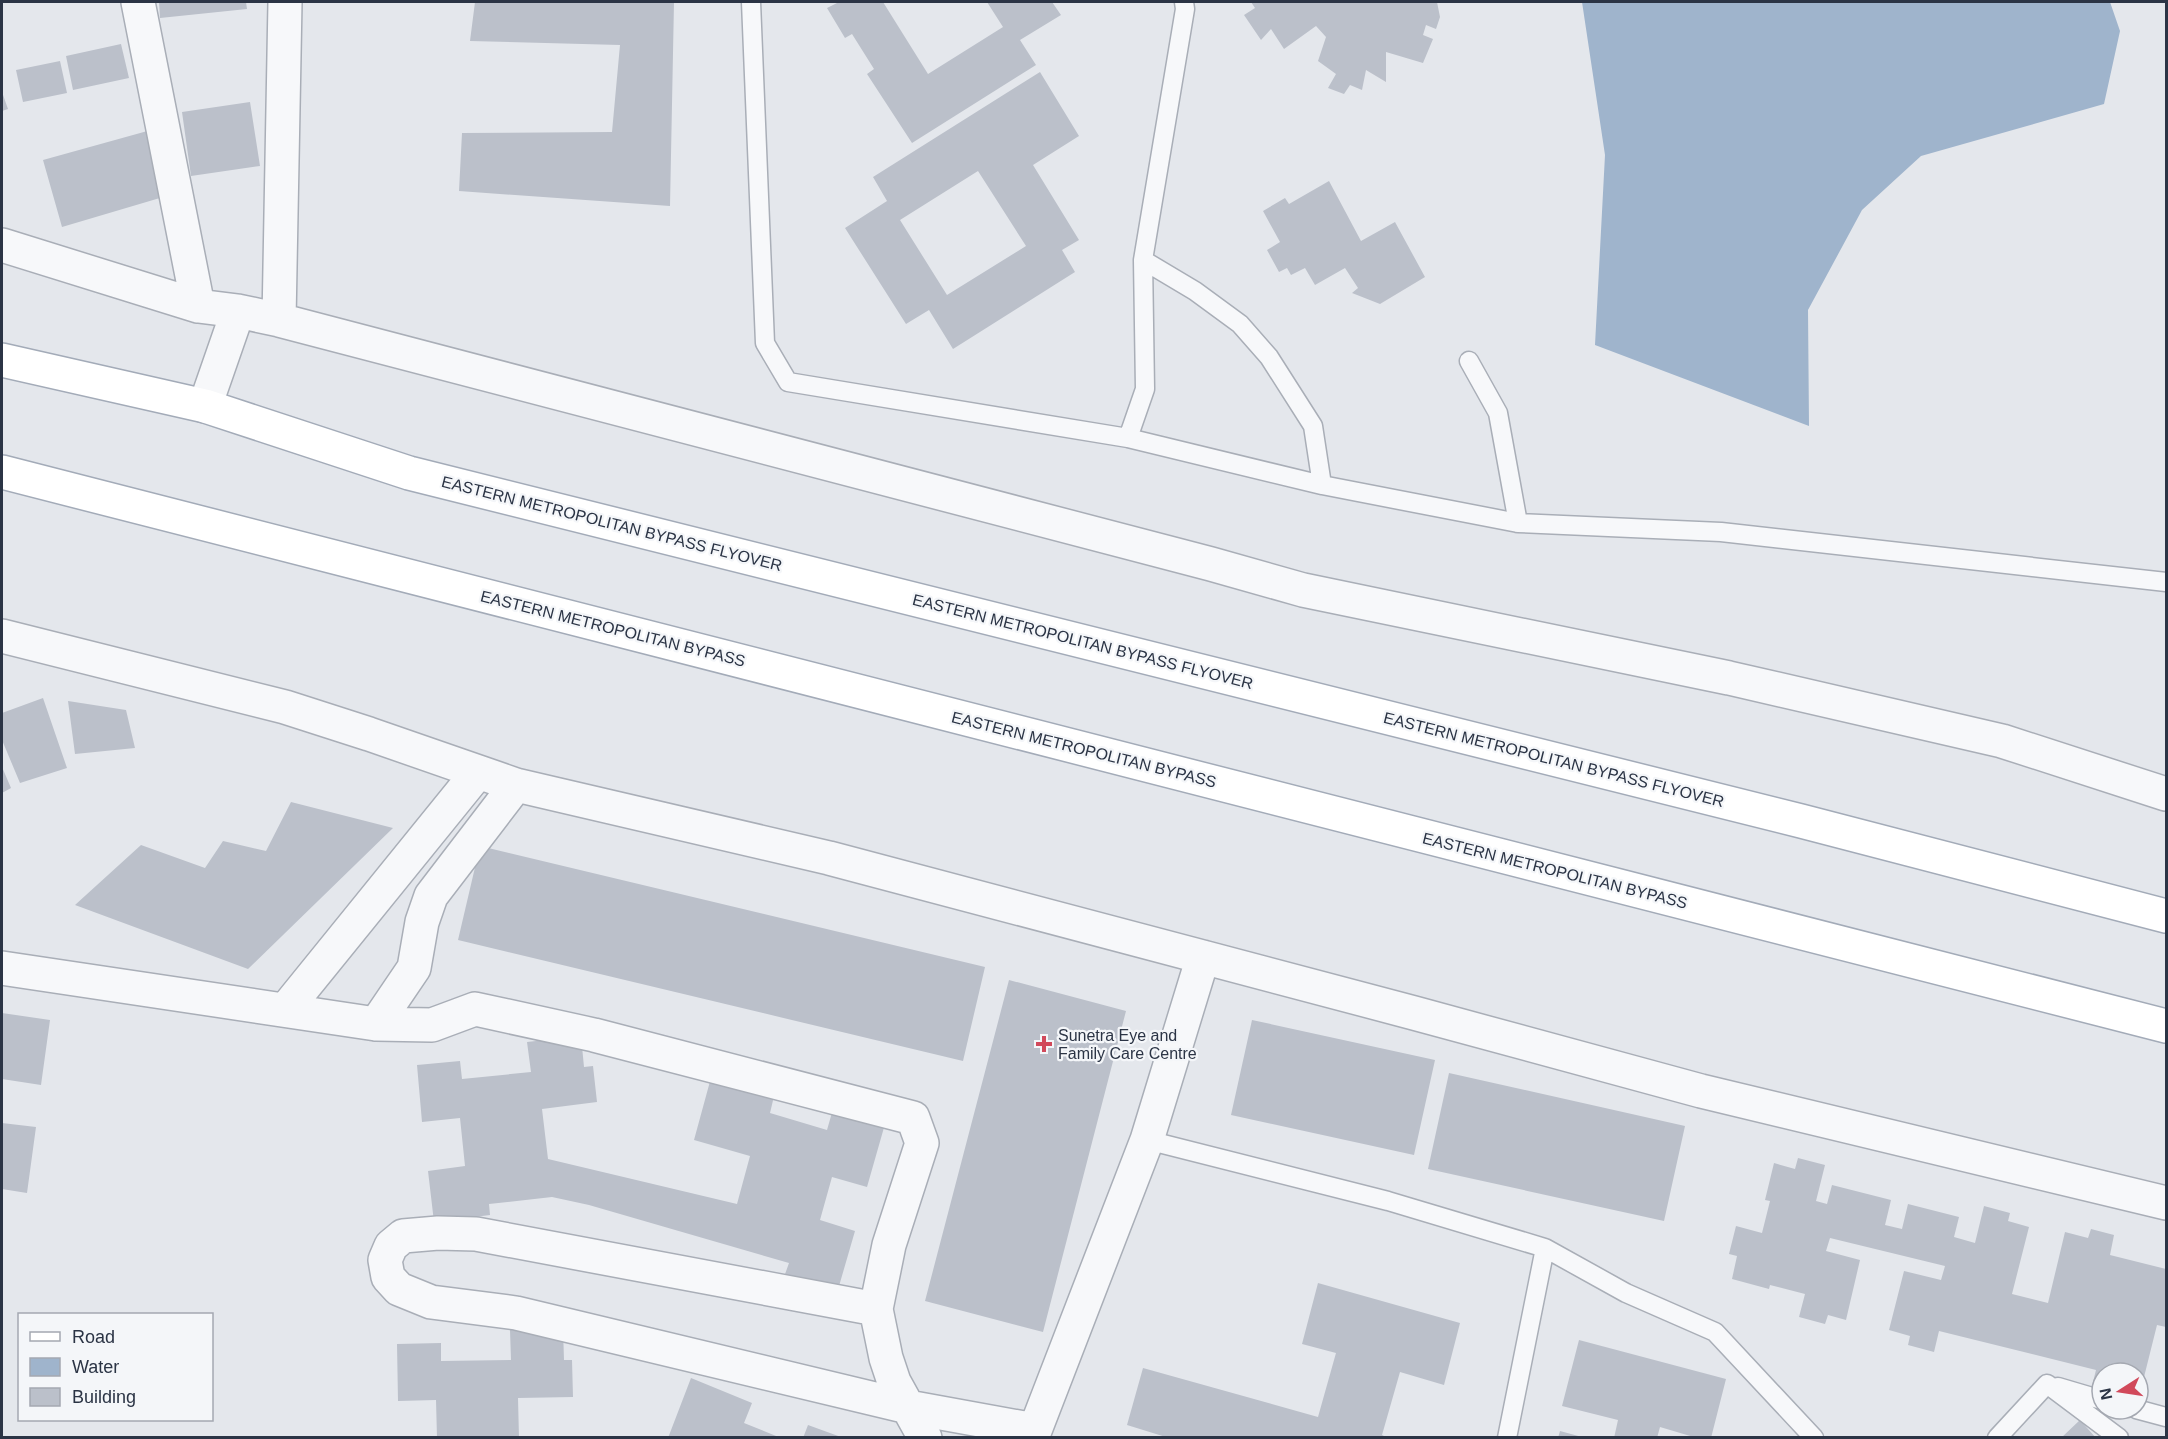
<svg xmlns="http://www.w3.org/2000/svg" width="2168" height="1439" font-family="Arial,sans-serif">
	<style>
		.water { fill: #9fb4cc }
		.building { fill: #bbc0ca; fill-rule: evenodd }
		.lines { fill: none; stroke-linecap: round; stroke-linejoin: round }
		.service-casing { stroke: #a9aeb7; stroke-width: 21 }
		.minor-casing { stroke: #a9aeb7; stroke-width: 36 }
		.primary-casing { stroke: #a3abb8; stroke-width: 36 }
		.service { stroke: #f7f8fa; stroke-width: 18 }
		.minor { stroke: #f7f8fa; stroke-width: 33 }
		.primary { stroke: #fff; stroke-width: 33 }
		.poi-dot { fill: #d1495b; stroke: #f4f6f9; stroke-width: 2 }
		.labels { text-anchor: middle; stroke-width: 4.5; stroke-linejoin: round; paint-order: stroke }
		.street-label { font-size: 16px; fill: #2b3445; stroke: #f4f6f9 }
		.poi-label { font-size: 16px; fill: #2b3445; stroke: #f4f6f9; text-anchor: start }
	</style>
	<rect width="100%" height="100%" fill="#e4e7ec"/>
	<!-- water -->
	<path class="water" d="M1582,2H2110L2120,31L2104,104L1921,156L1862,210L1808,310L1809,426L1595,345L1605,155Z"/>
	<!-- building -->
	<path class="building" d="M159,2H246L247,9L160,18Z
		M475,2H674L670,206L459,191L462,133L612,132L620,45L470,41Z
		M839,2H883L928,74L1003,27L987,2H1052L1061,15L1020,40L1036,65L912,143L867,74L874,69L852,34L845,38L827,8Z
		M1251,2H1437L1440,17L1436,29L1426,25L1423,35L1433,39L1423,63L1386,52V82L1366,70L1362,90L1350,85L1344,94L1328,88L1336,74L1318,61L1326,37L1316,26L1284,49L1271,29L1261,40L1244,15L1255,8Z
		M121,44L129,78L73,90L66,56Z
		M60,61L67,93L23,102L16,70Z
		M1040,72L1079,136L1033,165L1079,240L1062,250L1075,272L953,349L929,310L906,324L845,228L887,201L873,177ZM978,171L1026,246L947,295L900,220Z
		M2,92L8,109L2,111Z
		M250,102L260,166L191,176L182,112Z
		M151,130L170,195L62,227L43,160Z
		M1329,181L1361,241L1395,222L1425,277L1380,304L1352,293L1358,288L1345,268L1315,285L1305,268L1291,275L1287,268L1279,272L1267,250L1280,242L1263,211L1285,198L1289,204Z
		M43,698L67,768L20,783L2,740V713Z
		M68,701L126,710L135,748L75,754Z
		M2,767L11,788L2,793Z
		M291,802L393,828L248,969L75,905L141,845L205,868L223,841L266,851Z
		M480,846L985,967L963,1061L458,940Z
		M1009,980L1126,1011L1043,1332L925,1301Z
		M2,1013L50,1020L41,1085L2,1079Z
		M1252,1020L1435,1060L1414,1155L1231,1115Z
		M581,1036L584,1067L593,1066L597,1102L542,1109L548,1159L737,1204L750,1156L694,1140L712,1074L775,1092L770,1113L827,1130L833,1109L885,1124L867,1187L832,1177L820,1220L855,1231L837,1293L784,1277L789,1263L589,1205L552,1197L489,1204L490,1215L434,1222L428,1171L465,1166L460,1118L422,1122L417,1065L460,1061L462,1079L531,1072L527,1042Z
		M1449,1073L1685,1126L1664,1221L1428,1169Z
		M2,1123L36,1127L27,1193L2,1189Z
		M1798,1158L1825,1165L1816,1201L1827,1204L1832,1185L1891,1200L1885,1225L1902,1229L1908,1204L1959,1217L1954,1237L1975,1243L1984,1206L2010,1213L2008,1221L2029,1227L2012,1294L2048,1303L2065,1232L2088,1238L2091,1229L2114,1235L2110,1255L2166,1269V1327L2157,1325L2140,1393L2138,1392V1373H2102V1393L2091,1390L2096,1370L1939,1331L1934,1352L1908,1345L1910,1336L1889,1330L1904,1271L1941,1280L1945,1266L1830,1238L1826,1251L1860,1260L1846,1320L1828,1315L1825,1324L1799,1317L1805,1294L1770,1285L1769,1289L1732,1279L1737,1256L1729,1254L1736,1226L1762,1233L1770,1201L1765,1200L1774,1163L1795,1169Z
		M1318,1283L1460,1323L1444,1385L1400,1372L1382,1435L1388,1438H1169L1127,1425L1143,1368L1318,1417L1336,1353L1302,1344Z
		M563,1329L564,1360H572L573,1397L518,1398L519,1438H437L436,1400L398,1401L397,1344L441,1343V1361L511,1360L510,1330Z
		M1579,1340L1726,1379L1711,1438H1697L1660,1427L1657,1438H1614L1618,1420L1562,1406Z
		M691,1378L752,1403L744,1423L781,1438H668Z
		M2080,1420L2096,1438H2061Z
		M808,1425L841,1437V1438H803Z
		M1560,1431L1582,1437V1438H1558Z"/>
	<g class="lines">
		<!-- service casing -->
		<g class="service-casing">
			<path id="service" d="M751,2L765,343L788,382L1128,438L1145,389L1143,260L1185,9L1184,2
				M1143,260L1195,291L1240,324L1269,357L1313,426L1322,485L1518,523L1721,532L2166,582
				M1469,361L1498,413L1518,523
				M1128,438L1322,485
				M1147,1140L1388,1201L1545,1248
				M2058,1387L2102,1400
				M2136,1409L2166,1417
				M1507,1438L1545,1248L1626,1293L1715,1332L1814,1438
				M1997,1438L2047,1384L2119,1438"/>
		</g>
		<!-- minor casing -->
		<g class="minor-casing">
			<path id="minor" d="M138,2L198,306
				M2,245L198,306L238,311L279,320L1211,564L1303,590L1729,678L2002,741L2166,794
				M279,320L285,2
				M205,406L238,311
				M2,636L285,707L369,734L516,785L829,858L1414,1013L1701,1091L2166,1203
				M2,968L376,1024L432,1025L475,1009L594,1035L913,1118L922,1143L889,1245L876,1309L886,1358L894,1382L925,1438
				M286,1009L478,772
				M376,1024L414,968L422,922L431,896L516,785
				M876,1309L476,1234L438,1233L403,1236L391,1246L385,1260L388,1277L399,1289L431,1302L516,1313L908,1407L1035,1430
				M1032,1438L1147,1140L1203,957"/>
		</g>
		<!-- primary casing -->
		<g class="primary-casing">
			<path id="primary" d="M2,360L205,406L409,473L1801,821L2166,916
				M2,472L2166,1026"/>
		</g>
		<!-- service -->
		<use href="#service" class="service"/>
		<!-- minor -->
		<use href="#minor" class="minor"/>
		<!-- primary -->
		<use href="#primary" class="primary"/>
	</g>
	<!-- markers -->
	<path class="poi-dot" d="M1041 1035h6v6h6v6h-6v6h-6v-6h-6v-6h6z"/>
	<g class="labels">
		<!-- street labels -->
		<g class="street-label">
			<text transform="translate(612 523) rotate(14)" y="6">EASTERN METROPOLITAN BYPASS FLYOVER</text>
			<text transform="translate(613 628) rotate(14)" y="6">EASTERN METROPOLITAN BYPASS</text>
			<text transform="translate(1083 641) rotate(14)" y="6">EASTERN METROPOLITAN BYPASS FLYOVER</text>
			<text transform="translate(1084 749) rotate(14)" y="6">EASTERN METROPOLITAN BYPASS</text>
			<text transform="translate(1554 759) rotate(14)" y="6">EASTERN METROPOLITAN BYPASS FLYOVER</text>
			<text transform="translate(1555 870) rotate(14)" y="6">EASTERN METROPOLITAN BYPASS</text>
		</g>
		<!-- poi labels -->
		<g class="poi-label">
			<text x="1058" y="1041">Sunetra Eye and<tspan x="1058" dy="18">Family Care Centre</tspan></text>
		</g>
	</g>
	<!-- border -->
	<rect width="2168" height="1439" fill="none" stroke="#2b3445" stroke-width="6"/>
	<!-- legend -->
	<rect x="18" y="1313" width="195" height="108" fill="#f4f6f9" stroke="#a4a8b1" stroke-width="1.5"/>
	<rect x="30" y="1332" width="30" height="9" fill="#ffffff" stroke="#a4a8b1" stroke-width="1.5"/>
	<text x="72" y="1343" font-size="18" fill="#2b3445">Road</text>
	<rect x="30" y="1358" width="30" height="18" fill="#9fb4cc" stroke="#a4a8b1" stroke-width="1.5"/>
	<text x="72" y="1373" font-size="18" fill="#2b3445">Water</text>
	<rect x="30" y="1388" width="30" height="18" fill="#bbc0ca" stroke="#a4a8b1" stroke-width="1.5"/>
	<text x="72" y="1403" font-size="18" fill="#2b3445">Building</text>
	<!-- north arrow -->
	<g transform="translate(2120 1391) rotate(258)"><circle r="28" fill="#f4f6f9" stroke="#a4a8b1" stroke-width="1.5"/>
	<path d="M0-4.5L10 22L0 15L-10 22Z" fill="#d1495b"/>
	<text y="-9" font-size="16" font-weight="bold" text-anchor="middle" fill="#2b3445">N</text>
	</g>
</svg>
